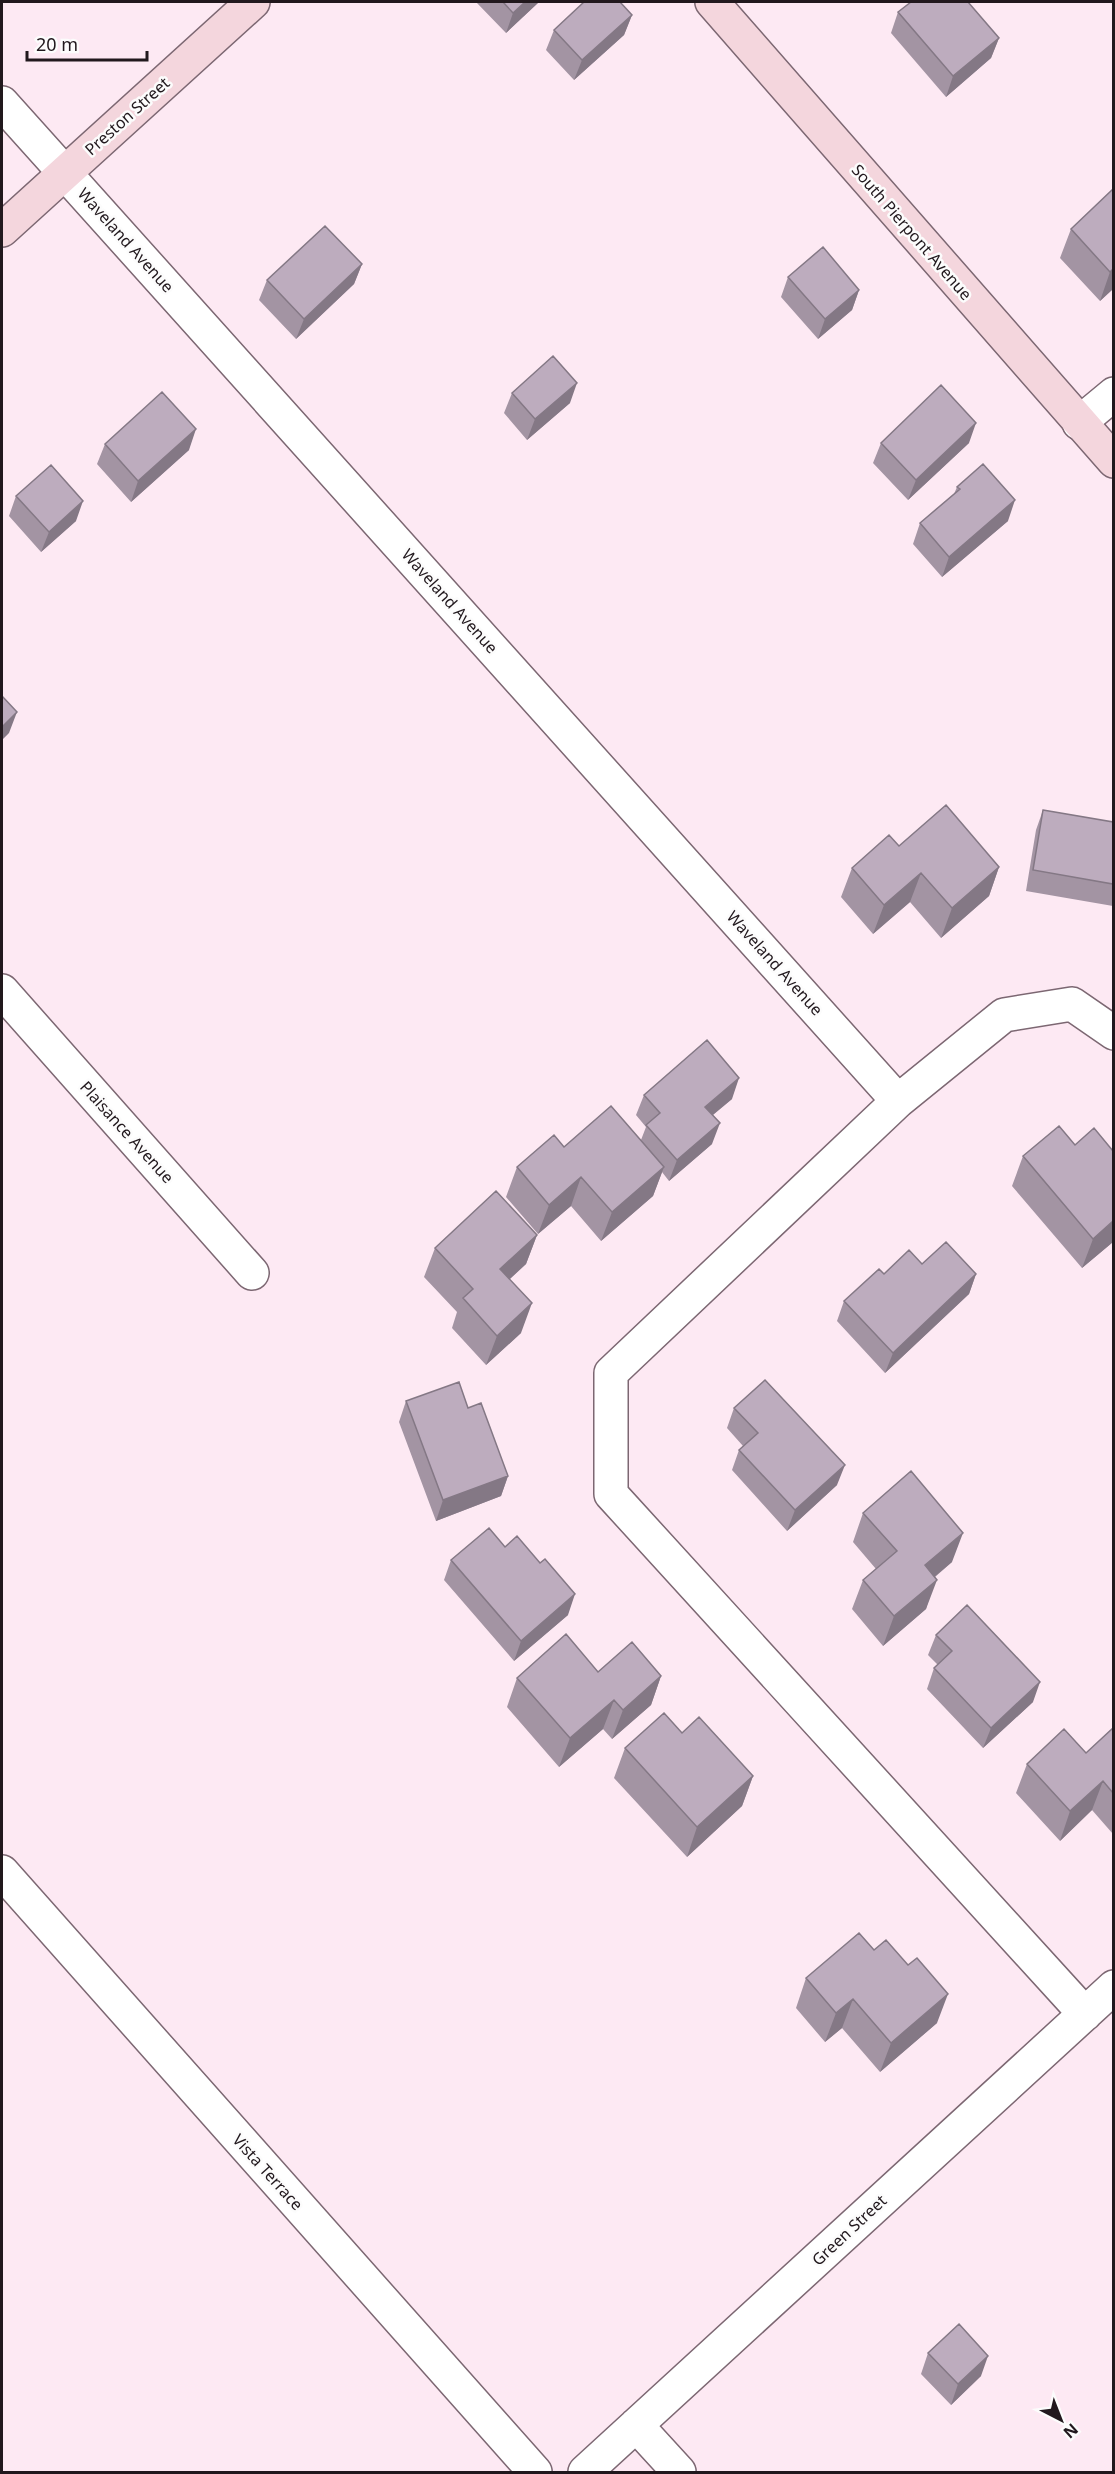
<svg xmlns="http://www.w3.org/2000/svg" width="1115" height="2474" font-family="'Noto Sans',sans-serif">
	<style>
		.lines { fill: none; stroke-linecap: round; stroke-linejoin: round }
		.street-casing { stroke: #7c6772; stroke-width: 36 }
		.secondary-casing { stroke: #7c6772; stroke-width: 36 }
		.street { stroke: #fff; stroke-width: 33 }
		.secondary { stroke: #f4d6dd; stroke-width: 33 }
		.wall { fill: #a394a3 }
		.shaded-wall { fill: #847885 }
		.building { fill: #bdacbe; stroke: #847885; stroke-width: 1.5 }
		.labels { text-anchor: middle; stroke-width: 5; stroke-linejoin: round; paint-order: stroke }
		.street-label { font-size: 16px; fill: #21181d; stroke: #fcfcfc }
	</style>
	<rect width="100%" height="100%" fill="#fde9f3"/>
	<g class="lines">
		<!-- street casing -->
		<g class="street-casing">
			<path id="street" d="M2,103L898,1101
				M1079,423L1114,394
				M2,991L252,1273
				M2,1872L535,2472
				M1085,2014L611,1494V1373L898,1101L1004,1015L1072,1004L1114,1033
				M636,2425L679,2472
				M585,2472L1114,1987"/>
		</g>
		<!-- secondary casing -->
		<g class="secondary-casing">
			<path id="secondary" d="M712,2L1114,461
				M2,230L253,2"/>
		</g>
		<!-- street -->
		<use href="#street" class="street"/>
		<!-- secondary -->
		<use href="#secondary" class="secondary"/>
	</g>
	<!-- wall -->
	<path class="wall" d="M476,2H539L506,33Z
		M898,12L999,38L991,58L946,97L891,33Z
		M632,15L624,35L574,80L546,50L554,30Z
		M1113,189V289L1100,301L1060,258L1071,229Z
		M362,264L354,284L296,339L259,300L267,280Z
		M788,277L859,290L852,310L818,339L781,297Z
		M512,393L570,403L527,440L504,413Z
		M881,443H969L908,500L873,463Z
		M105,444L189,450L131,502L97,464Z
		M957,487L1008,521L942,577L913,544L920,523L954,494Z
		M16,496L76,521L41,552L9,516Z
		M1043,810L1113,822V906L1026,891L1036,830Z
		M899,846L999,867L989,896L941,938L910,902L873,934L841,897L852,868Z
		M644,1095L732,1099L713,1115L712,1144L669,1181L662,1172L653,1196L601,1241L571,1206L538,1234L506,1197L517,1167L564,1147L641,1140L646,1127L636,1115Z
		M1075,1145L1113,1242L1082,1268L1012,1186L1023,1156Z
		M537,1235L526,1264L510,1279L521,1333L486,1365L452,1328L457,1312L424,1277L435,1248Z
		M922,1264L976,1274L969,1294L885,1373L837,1321L844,1301L884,1274Z
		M406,1401L468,1408L508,1476L501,1496L436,1521L399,1422Z
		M734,1408L837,1485L787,1531L732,1470L739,1450L743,1446L727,1428Z
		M863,1513L952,1562L935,1577L926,1609L883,1646L852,1609L863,1580L876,1569L853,1542Z
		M505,1547L568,1615L514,1661L444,1580L451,1560Z
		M936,1635L1033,1702L983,1748L927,1689L934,1668L938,1665L928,1655Z
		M598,1672L661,1676L651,1705L612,1739L603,1729L559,1767L507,1707L517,1678Z
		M1113,1728V1834L1092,1810L1060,1841L1016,1793L1027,1764L1086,1753Z
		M682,1733L753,1776L742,1806L687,1857L614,1778L625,1748Z
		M806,1978L937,2023L880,2072L842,2028L825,2042L796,2008Z
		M928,2353L981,2376L951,2405L921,2374Z"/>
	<!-- shaded-wall -->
	<path class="shaded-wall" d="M525,2H539L506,33L513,13Z
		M632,15L624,35L574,80L582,60Z
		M999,38L991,58L946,97L953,76Z
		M362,264L354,284L296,339L304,319Z
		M1113,269V289L1100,301L1110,272Z
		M859,290L852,310L818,339L825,319Z
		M577,383L570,403L527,440L535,419Z
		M976,423L969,443L908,500L916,480Z
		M196,429L189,450L131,502L138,481Z
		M1015,500L1008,521L942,577L949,557Z
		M83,501L76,521L41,552L49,532Z
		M17,712L9,733L2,740V727Z
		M999,867L989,896L941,938L952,908Z
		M921,873L910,902L873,934L884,905Z
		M739,1078L732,1099L698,1127L705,1107Z
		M720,1123L712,1144L669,1181L677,1160Z
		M664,1167L653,1196L601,1241L612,1212Z
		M581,1177L571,1206L538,1234L549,1205Z
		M1113,1221V1242L1082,1268L1093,1239Z
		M537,1235L526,1264L489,1298L500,1269Z
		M976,1274L969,1294L885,1373L893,1353Z
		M532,1303L521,1333L486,1365L497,1336Z
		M845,1465L837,1485L787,1531L795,1510Z
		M508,1476L501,1496L436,1521L443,1500Z
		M963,1533L952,1562L914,1594L925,1565Z
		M937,1580L926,1609L883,1646L894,1616Z
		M575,1594L568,1615L514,1661L521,1641Z
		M661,1676L651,1705L612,1739L623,1710Z
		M1040,1682L1033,1702L983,1748L991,1728Z
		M614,1700L603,1729L559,1767L570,1738Z
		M753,1776L742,1806L687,1857L697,1827Z
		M1103,1781L1092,1810L1060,1841L1070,1811Z
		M948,1994L937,2023L880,2072L891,2043Z
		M853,1999L842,2028L825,2042L836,2013Z
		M988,2356L981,2376L951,2405L958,2384Z"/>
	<!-- building -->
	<path class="building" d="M503,2H525L513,13Z
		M584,2H620L632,15L582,60L554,30Z
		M911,2H968L999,38L953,76L898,12Z
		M1113,189V269L1110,272L1071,229Z
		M325,226L362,264L304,319L267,280Z
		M823,247L859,290L825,319L788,277Z
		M553,356L577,383L535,419L512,393Z
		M941,385L976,423L916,480L881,443Z
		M162,392L196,429L138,481L105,444Z
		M983,464L1015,500L949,557L920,523L960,489L957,487Z
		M51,465L83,501L49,532L16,496Z
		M2,696L17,712L2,727Z
		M946,805L999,867L952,908L921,873L884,905L852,868L889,835L899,846Z
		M1043,810L1113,822V884L1033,870Z
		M707,1040L739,1078L705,1107L720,1123L677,1160L646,1125L660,1113L644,1095Z
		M611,1106L664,1167L612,1212L581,1177L549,1205L517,1167L554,1135L564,1147Z
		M1059,1126L1075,1145L1094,1128L1113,1151V1221L1093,1239L1023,1156Z
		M496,1191L537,1235L500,1269L532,1303L497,1336L463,1298L473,1289L435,1248Z
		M946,1242L976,1274L893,1353L844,1301L879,1269L884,1274L909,1250L922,1264Z
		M765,1380L845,1465L795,1510L739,1450L758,1433L734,1408Z
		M459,1382L468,1408L481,1403L508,1476L443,1500L406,1401Z
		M911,1471L963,1533L925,1565L937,1580L894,1616L863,1580L897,1551L863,1513Z
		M489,1528L505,1547L517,1536L540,1563L545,1559L575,1594L521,1641L451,1560Z
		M967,1605L1040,1682L991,1728L934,1668L952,1651L936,1635Z
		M566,1634L598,1672L632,1642L661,1676L623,1710L614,1700L570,1738L517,1678Z
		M664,1713L682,1733L699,1717L753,1776L697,1827L625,1748Z
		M1113,1728V1793L1103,1781L1070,1811L1027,1764L1064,1729L1086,1753Z
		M859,1933L874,1950L886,1940L908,1965L917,1958L948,1994L891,2043L853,1999L836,2013L806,1978Z
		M959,2324L988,2356L958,2384L928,2353Z"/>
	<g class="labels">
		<!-- street labels -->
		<g class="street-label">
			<text transform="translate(127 116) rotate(-42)" y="6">Preston Street</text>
			<text transform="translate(912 232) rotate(49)" y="6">South Pierpont Avenue</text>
			<text transform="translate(126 240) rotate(48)" y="6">Waveland Avenue</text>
			<text transform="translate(450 601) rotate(48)" y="6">Waveland Avenue</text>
			<text transform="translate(775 963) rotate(48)" y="6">Waveland Avenue</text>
			<text transform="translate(127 1132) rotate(48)" y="6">Plaisance Avenue</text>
			<text transform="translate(268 2172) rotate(48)" y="6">Vista Terrace</text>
			<text transform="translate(849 2230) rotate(-43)" y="6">Green Street</text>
		</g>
	</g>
	<!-- border -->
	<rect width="1115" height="2474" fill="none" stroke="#21181d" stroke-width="6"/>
	<!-- north arrow -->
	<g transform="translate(1061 2420) rotate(138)" stroke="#fcfcfc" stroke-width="4.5" paint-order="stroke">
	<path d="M0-4.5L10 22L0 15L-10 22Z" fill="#21181d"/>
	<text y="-9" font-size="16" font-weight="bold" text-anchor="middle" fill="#21181d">N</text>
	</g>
	<!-- scale -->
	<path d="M27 51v9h120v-9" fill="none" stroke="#21181d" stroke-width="3"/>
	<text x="36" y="51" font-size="18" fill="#21181d" stroke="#fcfcfc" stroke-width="4.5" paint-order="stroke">20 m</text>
</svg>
